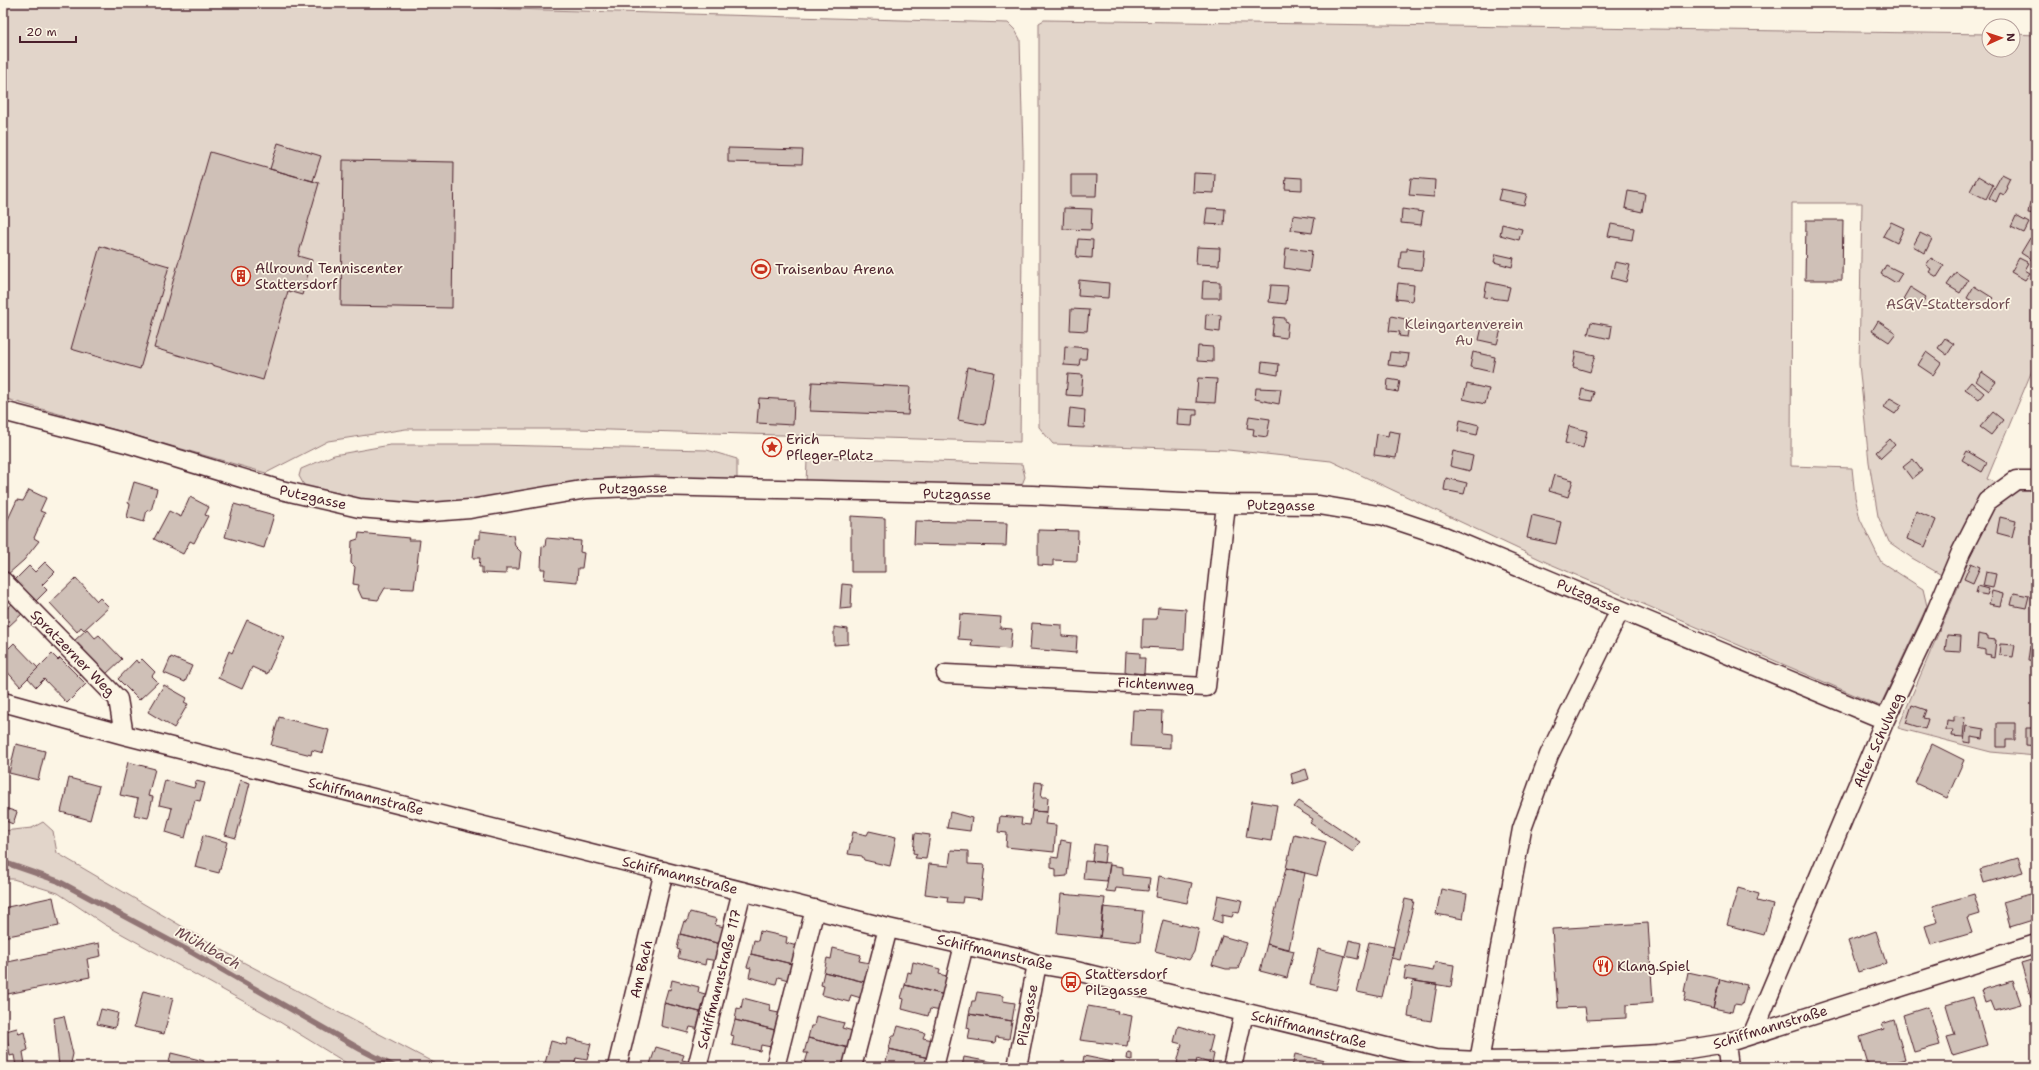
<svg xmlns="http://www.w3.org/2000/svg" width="2039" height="1070" font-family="'Shantell Sans',sans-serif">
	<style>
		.green { fill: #e2d5ca; stroke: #967a7a }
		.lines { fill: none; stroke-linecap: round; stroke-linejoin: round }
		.stream { stroke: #917474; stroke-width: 5.5 }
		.building { fill: #cfc0b7; stroke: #4a1f2b }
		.street-casing { stroke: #4a1f2b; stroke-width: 21 }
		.street { stroke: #fcf5e5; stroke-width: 18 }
		.labels { text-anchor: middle; stroke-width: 3.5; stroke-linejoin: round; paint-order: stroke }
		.poi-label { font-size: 14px; fill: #4a1f2b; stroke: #fcf5e5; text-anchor: start }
		.park-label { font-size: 14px; fill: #704c53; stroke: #fcf5e5 }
		.street-label { font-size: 14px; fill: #4a1f2b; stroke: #fcf5e5 }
		.water-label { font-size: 15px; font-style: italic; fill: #6d4950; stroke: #fcf5e5 }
	</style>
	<rect width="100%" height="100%" fill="#fcf5e5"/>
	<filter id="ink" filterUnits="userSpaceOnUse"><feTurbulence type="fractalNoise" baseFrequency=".025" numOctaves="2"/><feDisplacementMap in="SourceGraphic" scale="8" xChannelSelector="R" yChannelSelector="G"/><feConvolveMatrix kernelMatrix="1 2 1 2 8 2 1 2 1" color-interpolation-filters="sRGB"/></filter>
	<g filter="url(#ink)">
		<!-- green -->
		<path class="green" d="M3,3H440L510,9L1008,23L1015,30L1020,39L1023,153L1020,442L576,429H406L328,441L266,473L3,398Z
			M1044,20L1989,34V50H2013V34L2036,35V361L1987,479L2012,490H2036V756L1991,752L1898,728L1959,585L1912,558L1889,542L1878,516L1869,462L1859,364L1862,203H1792L1791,466L1852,468L1855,497L1860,519L1881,562L1923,589L1927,606L1880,706L1548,563L1331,461L1228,450L1053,444L1039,427V23Z
			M390,445H494L707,450L737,459V481L615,477L472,500L417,505L360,499L305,487L299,476L301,469L334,455Z
			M816,457L1022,464L1025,477L1021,487L806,483L807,461Z
			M43,822L53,831L57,853L241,961L442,1067H353L270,1016L104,924L58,893L13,879H3V831L32,828Z"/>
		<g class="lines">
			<!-- stream -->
			<path class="stream" d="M3,862L58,881L193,953L360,1049L395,1067"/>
		</g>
		<!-- building -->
		<path class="building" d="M278,143L321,156L313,181L270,169Z
			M728,148L803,150L802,164L728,162Z
			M210,152L319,183L298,256L312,260L302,295L288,291L263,380L154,348Z
			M343,160L454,162L452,308L341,306Z
			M1194,173L1215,174L1214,193L1193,192Z
			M2002,174L2010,178L2006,186L2008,188L2004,195L2000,193L1996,202L1989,198Z
			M1071,175H1097L1096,196H1071Z
			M1978,176L1993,185L1986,199L1970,191Z
			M1286,177L1302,178V190L1285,189Z
			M1411,178L1435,180L1434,197L1409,195Z
			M1501,189L1527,194L1524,205L1498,200Z
			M1628,191L1645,194L1642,212L1625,208Z
			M2030,202L2036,203V214L2028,213Z
			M1064,208L1092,209L1091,230L1063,229Z
			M1207,208L1225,209L1224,225L1205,224Z
			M1402,209L1423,212L1421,225L1401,223Z
			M1293,215L1315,218L1312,233L1291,230Z
			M2016,216L2029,223L2024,233L2011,227Z
			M1806,220H1843L1842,280H1805Z
			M1891,222L1904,228L1897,243L1883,236Z
			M1502,224L1522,229L1519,240L1500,235Z
			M1611,224L1634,228L1632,240L1608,236Z
			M1920,233L1932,239L1925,253L1913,246Z
			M2030,238L2036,242L2035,262L2021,253Z
			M1078,239L1093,240L1092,258L1076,257Z
			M100,246L169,266L140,369L71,349Z
			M1197,247L1220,248L1219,265L1196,264Z
			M1286,248L1312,251L1309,272L1284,268Z
			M1407,248L1424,250L1422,270L1399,268L1401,251H1407Z
			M1496,254L1514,258L1512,267L1494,262Z
			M1931,258L1944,266L1937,277L1929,272L1931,269L1926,265Z
			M2019,258L2029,263L2025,270L2030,273L2025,280L2011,272Z
			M1615,262L1630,265L1626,282L1611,278Z
			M1886,265L1902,273L1896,283L1881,274Z
			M1956,272L1968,280L1960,293L1947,285Z
			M1079,280L1109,283L1108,298L1078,296Z
			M1203,281L1220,282V298H1202Z
			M1487,282L1510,287L1507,300L1484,297Z
			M1398,283L1414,285L1412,301L1396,299Z
			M1271,285L1288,286L1286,304L1269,302Z
			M1974,286L1993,298L1985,309L1967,298Z
			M1910,287L1926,297L1919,309L1903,299Z
			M1071,309L1089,310L1087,331L1070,330Z
			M1206,314L1221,315L1220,332L1205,330Z
			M1391,316L1410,320L1407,337L1399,336L1400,332L1389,331Z
			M1274,317L1285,318V321L1288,322L1286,338L1272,336Z
			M1878,321L1896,333L1889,342L1872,331Z
			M1487,322L1502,326L1497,344L1479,340L1482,327L1485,328Z
			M1591,322L1612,326L1610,339L1588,334Z
			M1945,338L1954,344L1947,355L1938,348Z
			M1065,346L1087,348L1086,359H1080L1079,366L1064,365Z
			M1198,346L1213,347V362L1197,361Z
			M1576,351L1595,355L1590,372L1573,367Z
			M1390,352L1409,354L1407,367L1388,365Z
			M1473,352L1495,357L1492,372L1470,367Z
			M1926,352L1941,363L1933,375L1918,365Z
			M1262,362L1279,364L1278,375L1261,372Z
			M967,367L994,372L985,425L958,420Z
			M1982,372L1996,382L1989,391L1976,381Z
			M1068,374L1083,375L1081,396L1066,395Z
			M1198,378L1217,379L1215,403L1196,402Z
			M1388,379L1400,381L1398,392L1387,390Z
			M812,382L910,387L908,415L810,411Z
			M1971,382L1984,393L1979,399L1965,389Z
			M1467,384L1489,389L1485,404L1463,399Z
			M1256,388L1281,389L1279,404L1255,399Z
			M1582,389L1594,392L1592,401L1580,399Z
			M759,398L794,400L793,425L757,423Z
			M1890,398L1902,405L1895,414L1884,407Z
			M1070,408L1085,410L1084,428L1068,427Z
			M1178,409L1197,410V415H1193L1192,426L1177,425Z
			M1993,412L2003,420L1991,435L1980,427Z
			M1249,416L1270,419L1267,437L1253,435L1254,429L1247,428Z
			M1460,420L1479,425L1477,435L1458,431Z
			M1569,426L1587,431L1583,448L1565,443Z
			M1389,431L1400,433L1396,458L1374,455L1377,434L1388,436Z
			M1890,439L1895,445L1881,458L1876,452Z
			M1453,451L1473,456L1470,471L1450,466Z
			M1967,451L1987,463L1982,472L1962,460Z
			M1913,459L1922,471L1912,479L1903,467Z
			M1554,475L1573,480L1568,497L1549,491Z
			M1446,478L1467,483L1464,494L1444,490Z
			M134,482L157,489L151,511L147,510L144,522L127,517L130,504L128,503Z
			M29,490L46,498L40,511L45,513L34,538L39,541L24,560L7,575L3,570V530L17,500L23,501Z
			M190,497L209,507L205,515L208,516L194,543L190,541L183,554L154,539L169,511L181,517Z
			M234,504L274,515L264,548L225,537Z
			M1916,511L1936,520L1925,547L1907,539Z
			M1532,515L1561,522L1556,544L1527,538Z
			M851,516L885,518V572H851Z
			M2000,517L2016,521L2012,537L1997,533Z
			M915,521L1007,523L1006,546L914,544Z
			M1038,530L1078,531L1077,561L1053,560V566L1038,565Z
			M480,531L513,535L515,546L521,552L519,568H506V574L482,573V567H479L480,558H473L475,539H480Z
			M359,533L409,538L408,540H420L414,589L385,588L378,600L362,598L358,589L359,585L353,584L355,567L351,563L352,541L358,539Z
			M546,538L581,541L580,552L584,553L582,568H578L577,582L544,579L545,569H541L542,546L545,547Z
			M45,562L55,572L42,585L47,590L35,602L14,581L29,566L35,572Z
			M1971,563L1980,567L1973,583L1964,579Z
			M1986,572L1996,574L1993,588L1983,586Z
			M76,578L97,601L100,598L109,607L84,630L81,627L77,632L50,603Z
			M842,584L852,585L851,608L840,609Z
			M1978,586L1989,589L1987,595L1976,593Z
			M1992,591L2003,594L2000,606L1989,604Z
			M2014,593L2029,596L2026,608L2011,605Z
			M13,603L23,613L8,627L3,622V612Z
			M1158,607L1186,609L1184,649L1142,647L1143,619H1157Z
			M960,614L1001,617L1000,628L1012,629L1010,649L971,646L972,640L958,639Z
			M247,620L284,637L267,674L252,667L242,689L218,678L229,651L232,653Z
			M1032,623L1062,625V636L1077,637L1076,653L1030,649Z
			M834,627L848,629V644L834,645Z
			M87,629L95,638L99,635L122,659L105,675L74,641Z
			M1978,634L1988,636V639L1996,640L1994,658L1990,657L1991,655L1985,654V650L1977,648Z
			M1947,635L1961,636L1960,652L1945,651Z
			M14,643L38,668L20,686L3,667V648L6,645L9,648Z
			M2000,644L2015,645L2013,657L1999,655Z
			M2030,645L2036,646V662L2028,661Z
			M1126,652L1140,653V658H1145L1144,674L1125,672Z
			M52,654L58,660L60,658L86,684L67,703L44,679L36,687L28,678Z
			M171,657L192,666L185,682L164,673Z
			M142,659L155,672L152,676L158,682L139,700L118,679L136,660L138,663Z
			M164,685L187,698L184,702L188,704L174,728L148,712Z
			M1912,705L1926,710L1923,718L1928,719L1925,729L1906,723Z
			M1133,710L1162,711L1161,733L1170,734V748L1131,746Z
			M1954,716L1965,717L1963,737L1952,736L1953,730H1946L1947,720L1954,721Z
			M279,717L329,730L323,753L312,750L311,755L271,745Z
			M1997,723H2015V740H2006V747H1997Z
			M2033,723H2036V746L2026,745V728H2033Z
			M1966,726L1984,729L1983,739L1971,737V743L1964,742Z
			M16,744L45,751L38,780L9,773Z
			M1932,744L1964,760L1947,798L1915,783Z
			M128,762L155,769L148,796L153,797L148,818L134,815L138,799L120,795Z
			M1306,769L1309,779L1293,784L1291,774Z
			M69,778L99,786L90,820L61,812Z
			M165,780L194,788L196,781L205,783L200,801L195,800L185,838L166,832L172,808L159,805Z
			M240,780L250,783L236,838L225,835Z
			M1035,782L1043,783L1041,797H1048L1047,812L1032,811Z
			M1252,801L1277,805L1271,841L1246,837Z
			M1299,801L1360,842L1353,852L1310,823L1313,819L1294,807Z
			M5,808L17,812L13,824L3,820Z
			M1032,811L1047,812L1045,824L1056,825L1054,852L1006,847L1007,833L998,832L1000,816L1022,818L1021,824L1030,825Z
			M950,812L972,818L970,831L947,828Z
			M869,831L896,837L890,866L864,860L862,856L848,854L853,832L867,835Z
			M915,833L930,835L926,859L915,858L917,854L913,853Z
			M1294,834L1326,842L1317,876L1286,868Z
			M203,835L227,842L219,873L195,867Z
			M1061,840L1071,842L1067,876L1056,877V869L1051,868V857L1058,858Z
			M1094,844L1106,846L1104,863L1092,861Z
			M951,850L968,851V864L985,865L981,899L963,897L962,903L947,902L948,897L925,894L929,864L949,866Z
			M2018,858L2023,872L1984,883L1980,869Z
			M1085,861L1110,863L1107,881L1083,879Z
			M1110,865L1123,867V875L1150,878L1148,891L1116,888L1115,892L1106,891Z
			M1286,868L1305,873L1289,949L1267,944Z
			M1159,876L1192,883L1187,903L1156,897Z
			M1738,888L1759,894L1757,901L1773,905L1764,935L1727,925Z
			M1441,889L1467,894L1463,919L1436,914Z
			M1061,894L1105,898L1100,938L1057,933Z
			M1974,894L1980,914L1967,918L1972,933L1931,945L1925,926L1938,922L1933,906Z
			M2030,894L2036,919L2010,927L2003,902Z
			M1218,895L1242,900L1239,913L1234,912L1232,917L1222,915V923L1213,920Z
			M53,897L59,926L3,937V908Z
			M1405,899L1414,901L1400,960L1391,958Z
			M1103,907L1143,911L1140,942L1100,938Z
			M690,912L717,919L715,925L725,927L721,944L680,934L684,921L687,922Z
			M1163,920L1199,929L1194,952L1189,960L1155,951Z
			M1648,923L1653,1003L1626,1005V1018L1587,1020L1585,1007L1558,1008L1552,929Z
			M760,931L787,937L786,943L797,946L792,964L751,954L754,940L758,941Z
			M1876,931L1886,963L1858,972L1848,941Z
			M680,934L721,944L717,961L706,959L705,965L678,958L680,950L677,949Z
			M1222,936L1247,943L1238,969H1226L1212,965Z
			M1349,940L1361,943L1358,959L1345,956Z
			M1369,942L1394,947L1382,997L1357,992Z
			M99,943L101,956L87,959L90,977L3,995V963Z
			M1267,944L1294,951L1287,978L1260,971Z
			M833,948L861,955L859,961L870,963L865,982L824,972L827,958L831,959Z
			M1318,949L1345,956L1336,990L1310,984Z
			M751,954L792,964L788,980L778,977L776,984L749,977L751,968L747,967Z
			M2031,960L2034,970L2036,969V996L2031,997L2021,963Z
			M913,962L940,969L939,974L950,977L945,995L905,985L908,972L911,973Z
			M1435,962L1454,965L1451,987L1404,979L1406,966L1433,971Z
			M824,972L865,982L861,998L851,995L849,1002L822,995L824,986L821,985Z
			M1688,972L1720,979L1713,1008L1684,1001L1686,993L1684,992Z
			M1720,979L1747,985L1742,1005L1734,1004L1732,1012L1713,1008Z
			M672,980L699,987L698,992L709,995L704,1013L664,1003L668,989L670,990Z
			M1413,981L1437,984L1431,1021L1408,1017Z
			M2013,981L2021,1004L1995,1011L1991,1001L1985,1003L1981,990Z
			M905,985L945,995L941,1011L930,1009L928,1016L902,1009L904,999L901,998Z
			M143,991L173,998L164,1034L134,1027Z
			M977,992L1003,996V1001L1015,1003L1012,1021L969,1014L972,1001H975Z
			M1973,997L1987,1045L1953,1055L1947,1037L1955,1035L1946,1005Z
			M743,998L770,1005L769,1011L779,1013L775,1030L735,1020L737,1008L741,1009Z
			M664,1003L704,1013L700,1029L690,1027L688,1033L661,1026Z
			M1088,1006L1118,1011L1117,1013L1132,1016L1127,1046L1080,1040Z
			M1928,1007L1940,1045L1914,1052L1903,1015Z
			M101,1009L118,1013L115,1028L97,1024Z
			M969,1014L1012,1021L1009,1039L996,1037L995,1043L968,1039L970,1029L967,1028Z
			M64,1016L73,1054L70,1067L59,1066L54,1018Z
			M816,1016L844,1023L842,1028L853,1031L849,1048L808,1038L811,1026H814Z
			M735,1020L775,1030L771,1047L761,1045L760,1051L732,1045L734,1036L731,1035Z
			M1894,1020L1905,1059L1878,1067H1869L1860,1037L1884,1029L1882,1024Z
			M898,1026L925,1033L923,1038L933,1040L929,1058L889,1049L892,1036H895Z
			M1178,1026L1213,1036L1209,1052L1214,1054L1212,1064L1197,1059L1195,1067H1193L1177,1063L1182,1044L1174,1042Z
			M17,1028L19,1034L24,1032L28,1050L23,1052L25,1064L16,1066L14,1055L10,1056L6,1031Z
			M568,1038L591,1044L587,1060L576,1058L574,1067H544L551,1041L566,1045Z
			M808,1038L849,1048L845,1066L834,1063L833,1067H821L805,1063L808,1053H804Z
			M656,1047L684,1055L682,1060L692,1062L691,1067H649Z
			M889,1049L929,1058L927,1067H887L888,1063L886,1062Z
			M1128,1052L1132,1053V1060L1127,1059Z
			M171,1053L204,1061L202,1067H168Z
			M1295,1054L1334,1063L1333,1067H1292Z
			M1084,1056L1113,1062L1112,1067H1079H1082Z
			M964,1057L991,1062L990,1067H962Z
			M215,1061L236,1067H214Z"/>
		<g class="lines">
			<!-- street casing -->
			<g class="street-casing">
				<path id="street" d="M3,411L126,443L281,490L359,508L419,513L470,509L587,489L652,486L1032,495L1226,504L1319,505L1384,516L1444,536L1885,720
					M3,581L118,699L124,735
					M946,674L1206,687L1226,504
					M3,702L124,735L888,928L1017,957L1037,964L1072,970L1435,1059L1479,1061L1557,1060L1658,1054L1726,1043L2036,944
					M1753,1033L1885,720L1931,623L1961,552L1987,501L2016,480H2036
					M1726,1043L1729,1067
					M1479,1061L1522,829L1549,755L1620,610
					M617,1067L664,871
					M697,1067L742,891
					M775,1067L815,909
					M852,1067L888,928
					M934,1067L964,945
					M1017,1067L1037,964
					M1232,1067L1244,1013"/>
			</g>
			<!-- street -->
			<use href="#street" class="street"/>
		</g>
	</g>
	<!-- icons -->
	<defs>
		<g id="stadium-ring" transform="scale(1)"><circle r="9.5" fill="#fcf5e5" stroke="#c8321e" stroke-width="1.5"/><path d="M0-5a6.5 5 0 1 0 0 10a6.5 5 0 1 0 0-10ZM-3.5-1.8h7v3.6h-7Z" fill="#c8321e"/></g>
		<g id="building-ring" transform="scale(1)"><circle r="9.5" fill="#fcf5e5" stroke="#c8321e" stroke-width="1.5"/><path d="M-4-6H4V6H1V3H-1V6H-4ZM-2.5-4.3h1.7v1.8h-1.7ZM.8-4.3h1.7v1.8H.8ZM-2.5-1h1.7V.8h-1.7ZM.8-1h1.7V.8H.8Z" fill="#c8321e"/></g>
		<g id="sight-ring" transform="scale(1)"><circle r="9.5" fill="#fcf5e5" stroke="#c8321e" stroke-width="1.5"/><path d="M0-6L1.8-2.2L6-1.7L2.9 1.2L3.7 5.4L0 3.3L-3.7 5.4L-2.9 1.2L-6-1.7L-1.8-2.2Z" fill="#c8321e"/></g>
		<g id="restaurant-ring" transform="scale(1)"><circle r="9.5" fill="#fcf5e5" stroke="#c8321e" stroke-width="1.5"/><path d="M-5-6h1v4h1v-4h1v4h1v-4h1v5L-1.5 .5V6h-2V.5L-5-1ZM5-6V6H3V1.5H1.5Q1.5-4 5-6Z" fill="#c8321e"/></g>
		<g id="bus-ring" transform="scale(1)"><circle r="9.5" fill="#fcf5e5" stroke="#c8321e" stroke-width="1.5"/><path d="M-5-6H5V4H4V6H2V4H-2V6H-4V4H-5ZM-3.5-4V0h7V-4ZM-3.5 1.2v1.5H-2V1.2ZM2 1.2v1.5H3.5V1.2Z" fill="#c8321e"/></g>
	</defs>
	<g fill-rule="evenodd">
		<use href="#stadium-ring" x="761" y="269"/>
		<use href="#building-ring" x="241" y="276"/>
		<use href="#sight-ring" x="772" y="447"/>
		<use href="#restaurant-ring" x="1603" y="966"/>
		<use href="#bus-ring" x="1071" y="982"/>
	</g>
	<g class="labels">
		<!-- poi labels -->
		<g class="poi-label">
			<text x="255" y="273">Allround Tenniscenter<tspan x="255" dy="16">Stattersdorf</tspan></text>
			<text x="775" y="274">Traisenbau Arena</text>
			<text x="786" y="444">Erich<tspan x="786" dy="16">Pfleger-Platz</tspan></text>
			<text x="1617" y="971">Klang.Spiel</text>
			<text x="1085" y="979">Stattersdorf<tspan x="1085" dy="16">Pilzgasse</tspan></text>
		</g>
		<!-- park labels -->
		<g class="park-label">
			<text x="1948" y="309">ASGV-Stattersdorf</text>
			<text x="1464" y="329">Kleingartenverein<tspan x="1464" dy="16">Au</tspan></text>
		</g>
		<!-- street labels -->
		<g class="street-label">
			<text transform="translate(633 488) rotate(-1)" y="5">Putzgasse</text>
			<text transform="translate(957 494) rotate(1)" y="5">Putzgasse</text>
			<text transform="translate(313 497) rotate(13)" y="5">Putzgasse</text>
			<text transform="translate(1281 505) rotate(1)" y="5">Putzgasse</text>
			<text transform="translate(1589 596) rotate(23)" y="5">Putzgasse</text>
			<text transform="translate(73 653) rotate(46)" y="5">Spratzerner Weg</text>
			<text transform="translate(1156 684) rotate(3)" y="5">Fichtenweg</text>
			<text transform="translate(1878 740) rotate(-66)" y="5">Alter Schulweg</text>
			<text transform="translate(366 796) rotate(14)" y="5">Schiffmannstraße</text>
			<text transform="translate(680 875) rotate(14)" y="5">Schiffmannstraße</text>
			<text transform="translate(995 952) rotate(13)" y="5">Schiffmannstraße</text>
			<text transform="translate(641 969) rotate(-77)" y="5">Am Bach</text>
			<text transform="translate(719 979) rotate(-76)" y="5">Schiffmannstraße 117</text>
			<text transform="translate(1027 1015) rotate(-79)" y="5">Pilzgasse</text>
			<text transform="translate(1770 1027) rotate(-17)" y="5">Schiffmannstraße</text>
			<text transform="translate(1309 1029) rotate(14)" y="5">Schiffmannstraße</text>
		</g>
		<!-- water labels -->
		<g class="water-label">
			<text transform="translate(208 948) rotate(29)" y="5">Mühlbach</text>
		</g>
	</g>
	<!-- margin -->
	<rect width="2039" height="1070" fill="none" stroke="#fcf5e5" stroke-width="16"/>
	<rect x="8" y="8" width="2023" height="1054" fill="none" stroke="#4a1f2b" stroke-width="1.5" filter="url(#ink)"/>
	<!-- north arrow -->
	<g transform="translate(2001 38) rotate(87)"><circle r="19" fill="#fcf5e5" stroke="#b59f9b"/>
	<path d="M0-3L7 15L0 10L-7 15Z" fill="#c8321e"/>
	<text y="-6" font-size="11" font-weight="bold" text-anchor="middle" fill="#4a1f2b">N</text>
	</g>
	<!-- scale -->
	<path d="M20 36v6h56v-6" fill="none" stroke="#4a1f2b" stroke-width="2"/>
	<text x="26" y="36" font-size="12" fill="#4a1f2b" stroke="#fcf5e5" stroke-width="3" paint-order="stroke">20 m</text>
</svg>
